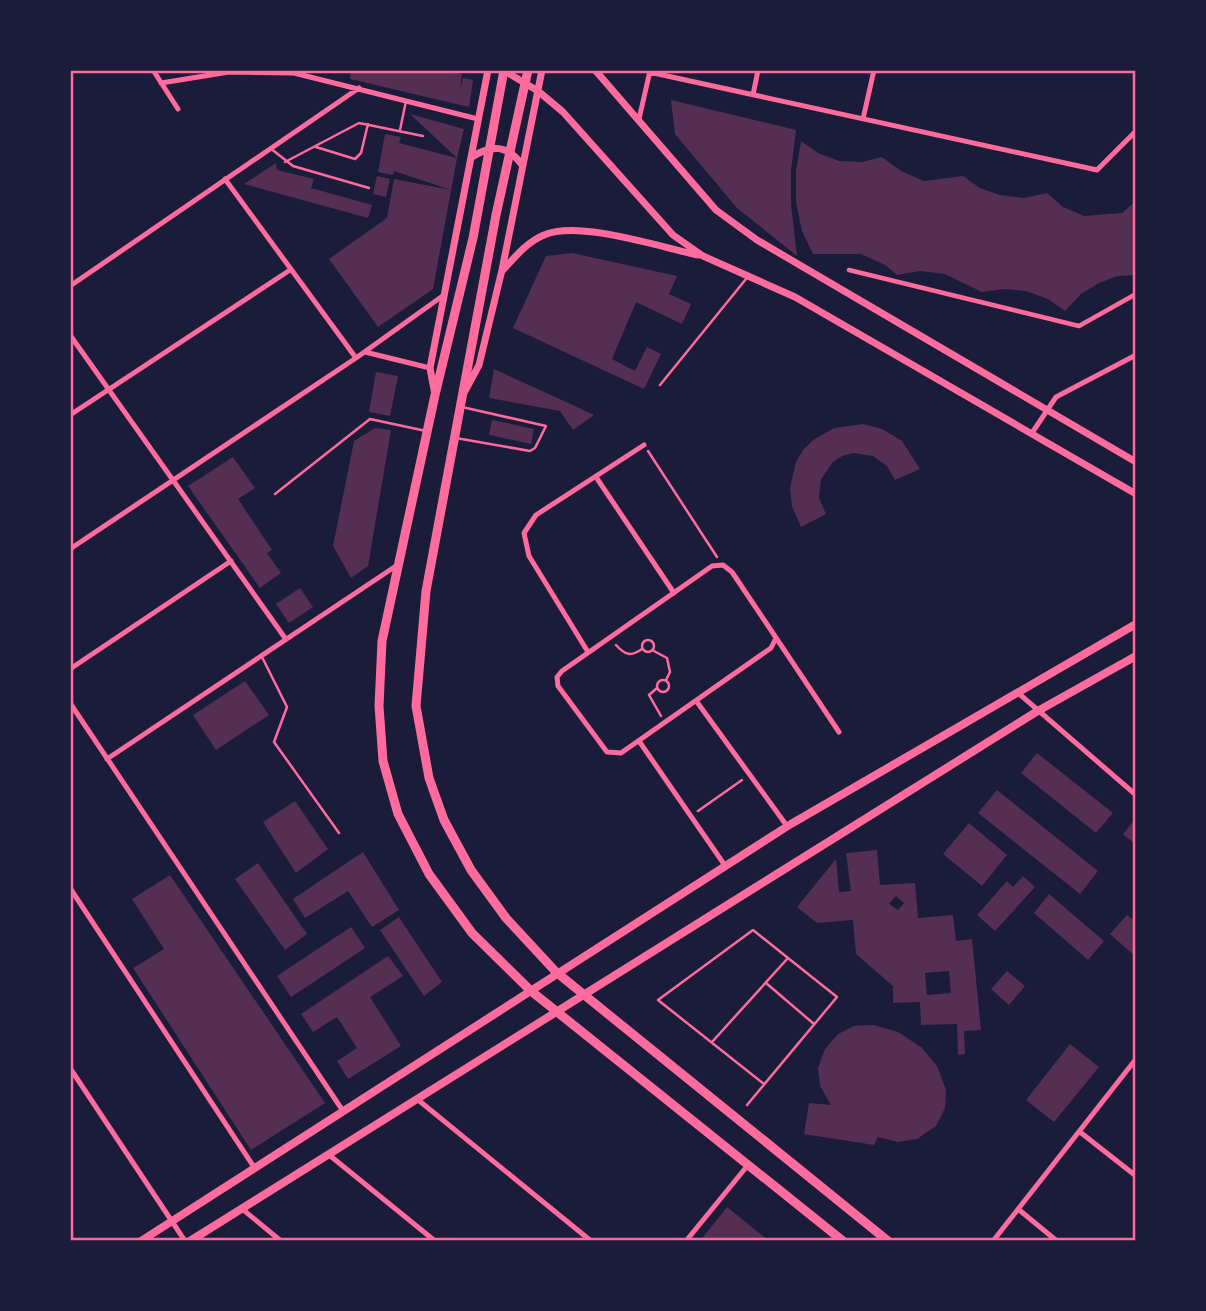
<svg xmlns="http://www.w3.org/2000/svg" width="1206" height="1311" font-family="Overpass,sans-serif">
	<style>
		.building { fill: #542f53; fill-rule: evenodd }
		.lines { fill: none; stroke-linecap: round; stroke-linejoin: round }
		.path { stroke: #ff6b9d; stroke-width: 2.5 }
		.service { stroke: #ff6b9d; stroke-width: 2.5 }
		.pedestrian { stroke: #ff6b9d; stroke-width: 4.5 }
		.minor { stroke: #ff6b9d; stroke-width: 5 }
		.tertiary { stroke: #ff6b9d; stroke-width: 7 }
		.secondary { stroke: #ff6b9d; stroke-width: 8 }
		.primary { stroke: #ff6b9d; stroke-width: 9 }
		.neatline { fill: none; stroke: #ff6b9d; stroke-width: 2.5 }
	</style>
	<rect width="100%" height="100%" fill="#1b1b3a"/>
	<!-- building -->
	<path class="building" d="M351,70H443L462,74L460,91L463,78L473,80L469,107L350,79Z
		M671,100L796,130L791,170V205L797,256L737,208L675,134Z
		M410,114L464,129L457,158Z
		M385,134L401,137L399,143L457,158L433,289L378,327L329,259L387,218L394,179L451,190L394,171L393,175L378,172Z
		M801,141L818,153L839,161L862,162L882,157L901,171L924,181L963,176L980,188L1000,195L1024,198L1047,193L1063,207L1084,216L1122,213L1136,201V275L1117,276L1099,283L1081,294L1065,311L1048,299L1026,291L1004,289L982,292L945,274L920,271L897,275L885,265L861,254H813L802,231L796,202V171Z
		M276,163L277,170L314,179L311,188L372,205L368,218L244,184Z
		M377,176L390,179L386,197L373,194Z
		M572,253L677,276L669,294L691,304L682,324L636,302L612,359L635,371L647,347L661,354L644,389L513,328L546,256Z
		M494,369L564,401L594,415L573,430L560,411L489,398Z
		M376,372L398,376L390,416L369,412Z
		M492,420L534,429L531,444L489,435Z
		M863,424L882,429L902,441L920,469L895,480L887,466L873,456L853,453L842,456L833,462L821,479L819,498L826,514L801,527L792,506L790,488L796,462L803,450L813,440L834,428Z
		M375,428L391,430L368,566L351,578L333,546L354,441Z
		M233,457L255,488L238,499L272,550L267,553L281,573L260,588L188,486Z
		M300,588L313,607L289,623L276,604Z
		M245,681L269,715L216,750L193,715Z
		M1037,753L1113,813L1096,833L1021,773Z
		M997,790L1098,871L1080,894L978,813Z
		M295,801L328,849L296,873L263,822Z
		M1136,818V845L1123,834Z
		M969,823L1007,855L982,886L943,854Z
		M877,850L880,885L915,883L918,918L953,915L956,941L972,939L981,1030L964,1031L965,1054L958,1055L957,1024L921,1025L920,1002L893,1003V986L856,954L853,920L817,923L797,907L836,859L839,892L851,891L846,853ZM896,896L904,903L898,910L889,904ZM949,971L951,993L927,995L925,973Z
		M363,852L399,910L372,927L348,891L305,918L293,899Z
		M258,863L307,934L285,950L235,879Z
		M170,875L325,1103L251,1150L133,968L164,949L132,899Z
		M1023,876L1035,887L995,931L977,915L1007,881L1013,887Z
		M1049,894L1104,941L1088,960L1034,913Z
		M1127,915L1136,922V957L1110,934Z
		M399,917L442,982L424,996L380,930Z
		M351,927L365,948L291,997L277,976Z
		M388,956L403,976L370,997L401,1046L348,1079L337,1061L357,1048L337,1017L313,1032L301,1014Z
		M1007,971L1025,986L1009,1005L991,989Z
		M874,1025L898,1032L921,1047L937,1066L946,1090L945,1108L936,1126L917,1139L898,1142L878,1137L874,1145L804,1134L809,1103L831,1105L820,1086L818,1068L825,1049L838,1034L854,1026Z
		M1070,1044L1099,1067L1054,1122L1026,1100Z
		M727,1207L769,1241H700Z"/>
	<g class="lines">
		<!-- path -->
		<path class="path" d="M648,451L717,557
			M642 646a6 6 0 1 1 12 0a6 6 0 1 1-12 0Z
			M616,645C625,655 631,657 642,649
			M652,650L667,658L670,672L666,680
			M657 686a6 6 0 1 1 12 0a6 6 0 1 1-12 0Z
			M657,688L649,695L661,716
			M698,811L742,780
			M766,983L814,1024
			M712,1042L788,958L837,997L747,1105
			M764,1084L658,1000L753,930L788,958"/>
		<!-- service -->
		<path class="service" d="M400,130L406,101
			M316,147L355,159L361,153L368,124
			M270,148L293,166L369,188
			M285,162L359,123L423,136
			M660,385L746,279
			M456,438L530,451L535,448L546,426L462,407
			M275,494L370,419L426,431
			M262,657L287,707L274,742L339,833"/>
		<!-- pedestrian -->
		<path class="pedestrian" d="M849,270L1079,326L1136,294"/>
		<!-- minor -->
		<path class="minor" d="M153,70L178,109
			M70,71L71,70
			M649,72L1097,170L1136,131
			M161,83L229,72L294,73L478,119
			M753,95L758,70
			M639,119L650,71
			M863,119L874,70
			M225,179L356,358
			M70,286L359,88
			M70,335L285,638
			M365,352L430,368
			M70,415L290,270
			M1032,433L1056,397L1136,355
			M596,477L674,593
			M70,549L356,358L444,295
			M775,640L771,648L621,753L607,752L558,686L557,677L562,671L712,566L723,565L732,572L839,732
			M588,652L529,556L524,533L536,515L644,445
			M70,669L231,561
			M1017,692L1136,795
			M697,702L787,826
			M70,703L343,1111
			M639,741L726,867
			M107,759L396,566
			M70,888L254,1167
			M70,1068L185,1241
			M417,1099L591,1241
			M1080,1132L1136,1176
			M328,1154L435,1241
			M241,1208L281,1241
			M1018,1209L1057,1241
			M686,1241L748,1165
			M993,1241L1136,1059"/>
		<!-- tertiary -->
		<path class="tertiary" d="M503,70L538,91L563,112L673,235L703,256L795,297L1136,494
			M595,70L716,210L757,240L1136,462
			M472,157C492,144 508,145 522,165
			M503,270C515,257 527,242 544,235C579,220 660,247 698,255
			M465,391L479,365L502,270L542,70
			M435,395L430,368L488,70"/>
		<!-- secondary -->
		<path class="secondary" d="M141,1241L791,824L1136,624
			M190,1241L1036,712L1136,656"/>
		<!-- primary -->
		<path class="primary" d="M504,70L473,238L435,395L382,641L379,706L383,761L398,814L429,874L472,933L531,991L843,1241
			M528,70L496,215L426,591L416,706L429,778L444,820L471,870L506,918L556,972L888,1241"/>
	</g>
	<!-- border -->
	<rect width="1206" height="1311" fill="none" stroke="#1b1b3a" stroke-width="144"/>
	<rect x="72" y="72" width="1062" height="1167" class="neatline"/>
</svg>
